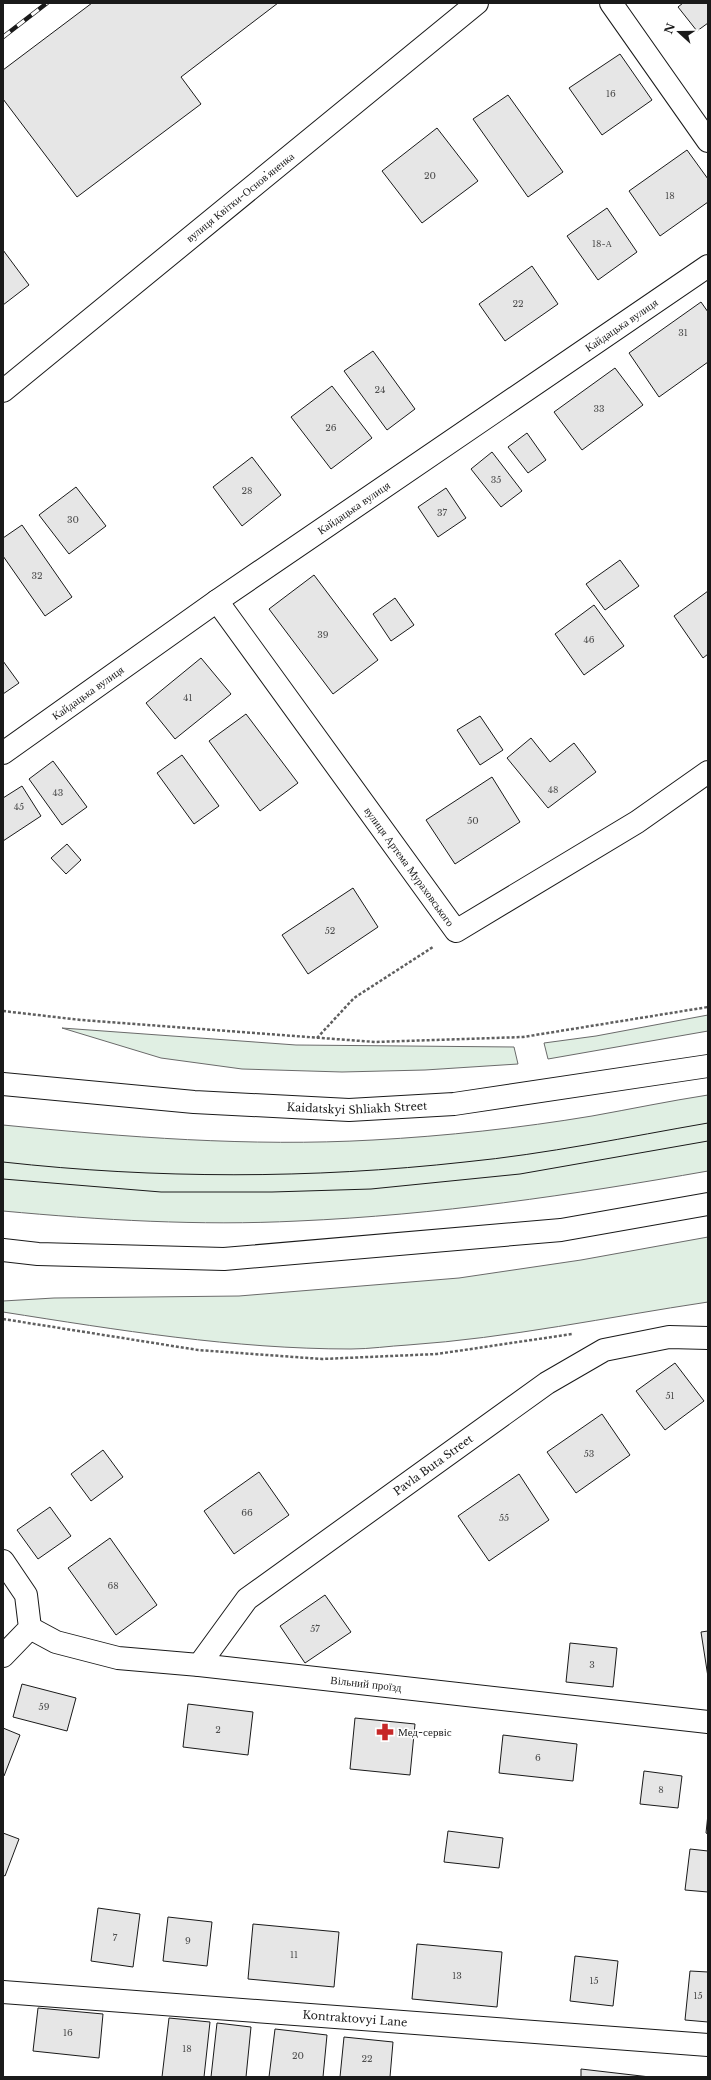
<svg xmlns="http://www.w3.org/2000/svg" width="711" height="2080" font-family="'Libre Baskerville',serif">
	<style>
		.green { fill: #e0efe3; stroke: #6a6a6a }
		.building { fill: #e6e6e6; stroke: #1a1a1a }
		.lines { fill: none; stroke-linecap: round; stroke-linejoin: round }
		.street-casing { stroke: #1a1a1a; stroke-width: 24 }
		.highway-casing { stroke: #1a1a1a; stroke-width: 24 }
		.path { stroke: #5f5f5f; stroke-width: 2.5; stroke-dasharray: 3 2; stroke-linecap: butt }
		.street { stroke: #fff; stroke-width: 22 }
		.highway { stroke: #fff; stroke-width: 22 }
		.tram { stroke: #1a1a1a; stroke-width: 1 }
		.rail-casing { stroke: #1a1a1a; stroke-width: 4.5 }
		.rail { stroke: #fff; stroke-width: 3; stroke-dasharray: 9; stroke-linecap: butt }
		.labels { text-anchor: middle; stroke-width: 3; stroke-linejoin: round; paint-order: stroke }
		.number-label { font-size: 9px; fill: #4d4d4d }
		.street-label { font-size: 11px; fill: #1a1a1a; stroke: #fff }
		.poi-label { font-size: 11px; fill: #1a1a1a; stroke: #fff; text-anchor: start }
	</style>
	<rect width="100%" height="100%" fill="#fff"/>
	<!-- green -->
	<path class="green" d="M708,1015V1031L548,1059L544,1043L596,1036Z
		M62,1028L296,1045L514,1047L518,1064L425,1070L342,1072L242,1069L161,1058Z
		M708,1095V1171C572,1195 436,1215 298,1221C199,1226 101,1220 3,1211V1125C125,1137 250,1147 373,1140C446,1136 520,1128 592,1116C631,1109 669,1101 708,1095Z
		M708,1237V1302C608,1317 509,1338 408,1345C389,1346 370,1349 351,1349C233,1349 118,1330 3,1312V1301L54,1298L239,1296L459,1278L581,1260Z"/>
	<!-- building -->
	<path class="building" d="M92,3H278L181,77L201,104L77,197L3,99V70Z
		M683,3H708V23L697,31L678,7Z
		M620,54L652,100L602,135L569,88Z
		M508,95L563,172L528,197L473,119Z
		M437,128L478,181L422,223L382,171Z
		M687,150L708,179V202L660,236L629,191Z
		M607,208L637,252L598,280L567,236Z
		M3,250L29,285L3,305Z
		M532,266L558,304L505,341L479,304Z
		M701,302L708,312V362L659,397L629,353Z
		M373,351L415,409L387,430L344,371Z
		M615,368L643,405L582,450L554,412Z
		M332,386L372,438L331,469L291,417Z
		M527,433L546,460L528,473L508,447Z
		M492,452L522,491L501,507L471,469Z
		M252,457L281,495L242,526L213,487Z
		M76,487L106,526L69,554L39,515Z
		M446,488L466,518L438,537L418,507Z
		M22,525L72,597L45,616L3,556V538Z
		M620,560L639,586L605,610L586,584Z
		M314,575L378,660L333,694L269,609Z
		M708,591V654L703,658L674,616Z
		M395,598L414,625L391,641L373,614Z
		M594,605L624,646L584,675L555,634Z
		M201,658L231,694L175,739L146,703Z
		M3,661L19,683L3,694Z
		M246,714L298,783L260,811L209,741Z
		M480,716L503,750L480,765L457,730Z
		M531,738L550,762L574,743L596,772L548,808L507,758Z
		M182,755L219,806L194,824L157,773Z
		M53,761L87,807L62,825L29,779Z
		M492,777L520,822L455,864L426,820Z
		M22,786L41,816L3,841V798Z
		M67,844L81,860L66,874L51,858Z
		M353,888L378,927L308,974L282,935Z
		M675,1363L704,1401L665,1430L636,1391Z
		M602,1414L630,1455L576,1493L547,1452Z
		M103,1450L123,1477L91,1501L71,1474Z
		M259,1472L289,1515L234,1554L204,1511Z
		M519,1474L549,1520L489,1561L458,1516Z
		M50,1507L71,1536L38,1559L17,1530Z
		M110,1538L157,1605L116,1635L68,1568Z
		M325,1595L351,1632L305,1663L280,1626Z
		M708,1631V1677L701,1632Z
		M570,1643L617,1648L613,1687L566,1682Z
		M22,1684L76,1698L67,1731L13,1717Z
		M188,1704L253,1712L248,1755L183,1747Z
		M355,1718L415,1724L410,1775L350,1769Z
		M3,1728L20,1735L4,1776L3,1775Z
		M503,1735L577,1744L573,1781L499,1773Z
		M644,1771L682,1776L678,1808L640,1804Z
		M708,1814V1834L706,1833Z
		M448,1831L503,1838L499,1868L444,1862Z
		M3,1833L19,1839L5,1876L3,1875Z
		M690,1849L708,1851V1892L685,1890Z
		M98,1908L140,1914L133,1967L91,1961Z
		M168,1917L212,1922L207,1966L163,1961Z
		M253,1924L339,1932L334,1987L248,1979Z
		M417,1944L502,1952L497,2007L412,1999Z
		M575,1956L618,1961L613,2006L570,2001Z
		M690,1971L708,1972V2022L685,2020Z
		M38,2008L103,2014L99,2058L33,2051Z
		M169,2018L210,2022L204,2077H162Z
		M217,2023L251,2027L246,2077H211Z
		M275,2029L327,2035L323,2077H269Z
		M344,2037L393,2042L390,2077H340Z
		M581,2069L650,2077H581Z"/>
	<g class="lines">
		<!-- street casing -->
		<g class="street-casing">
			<g id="street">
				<path d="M611,3L708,141"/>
				<path d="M3,391L477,3"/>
				<path id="s1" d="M217,601L456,931L637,822L708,772"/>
				<path id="s2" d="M3,753L217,601L708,266"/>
				<path d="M3,1561L26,1595L30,1628L3,1656"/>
				<path id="s3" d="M30,1628L56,1642L118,1658L199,1665L708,1722"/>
				<path id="s4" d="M199,1665L247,1599L547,1383L604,1350L669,1337L708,1338"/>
				<path id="s5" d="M3,1992L708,2045"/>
			</g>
		</g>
		<!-- highway casing -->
		<g class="highway-casing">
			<g id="highway">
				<path id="s6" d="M3,1084L194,1102L349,1110L454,1104L708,1066"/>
				<path d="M3,1250L38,1254L224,1259L561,1230L708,1204"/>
			</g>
		</g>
		<!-- path -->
		<path class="path" d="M3,1011L81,1020L375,1042L523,1037L708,1007
			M317,1038L354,998L433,947
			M3,1319L198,1350L322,1359L437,1354L572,1334"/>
		<!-- street -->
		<use href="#street" class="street"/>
		<!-- highway -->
		<use href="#highway" class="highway"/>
		<!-- tram -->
		<path class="tram" d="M3,1162C156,1179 312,1179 465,1162C547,1154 627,1137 708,1123
			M3,1179L161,1192H272L371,1189L520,1174L708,1141"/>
		<!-- rail casing -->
		<g class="rail-casing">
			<path id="rail" d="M3,37L47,3"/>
		</g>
		<!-- rail -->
		<use href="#rail" class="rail"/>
	</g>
	<!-- icons -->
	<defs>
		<g id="pharmacy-bare" transform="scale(1.38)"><path d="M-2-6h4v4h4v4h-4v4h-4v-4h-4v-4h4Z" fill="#c62828" stroke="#fff" stroke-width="2.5" paint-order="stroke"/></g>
	</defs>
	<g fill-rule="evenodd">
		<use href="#pharmacy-bare" x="385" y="1732"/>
	</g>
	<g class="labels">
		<!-- number labels -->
		<g class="number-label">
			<text x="611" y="97">16</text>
			<text x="430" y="179">20</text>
			<text x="670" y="199">18</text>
			<text x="602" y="247">18-А</text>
			<text x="518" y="307">22</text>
			<text x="683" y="336">31</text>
			<text x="380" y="393">24</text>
			<text x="599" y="412">33</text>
			<text x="331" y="431">26</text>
			<text x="496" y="483">35</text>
			<text x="247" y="494">28</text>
			<text x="442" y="516">37</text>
			<text x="73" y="523">30</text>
			<text x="37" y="579">32</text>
			<text x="323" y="638">39</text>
			<text x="589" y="643">46</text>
			<text x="188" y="701">41</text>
			<text x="553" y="793">48</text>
			<text x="58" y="796">43</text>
			<text x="19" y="810">45</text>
			<text x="473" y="824">50</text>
			<text x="330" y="934">52</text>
			<text x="670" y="1399">51</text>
			<text x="589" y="1457">53</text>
			<text x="247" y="1516">66</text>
			<text x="504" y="1521">55</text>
			<text x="113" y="1589">68</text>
			<text x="315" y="1632">57</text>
			<text x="592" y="1668">3</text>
			<text x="44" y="1710">59</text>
			<text x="218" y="1733">2</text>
			<text x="538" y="1761">6</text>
			<text x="661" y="1793">8</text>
			<text x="115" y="1941">7</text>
			<text x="188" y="1944">9</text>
			<text x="294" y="1958">11</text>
			<text x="457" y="1979">13</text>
			<text x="594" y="1984">15</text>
			<text x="698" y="1999">15</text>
			<text x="68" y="2036">16</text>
			<text x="187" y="2052">18</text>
			<text x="298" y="2059">20</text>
			<text x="367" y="2062">22</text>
		</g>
		<!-- street labels -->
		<g class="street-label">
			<text transform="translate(240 197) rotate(-39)" y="4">вулиця Квітки-Основʼяненка</text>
			<text dy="4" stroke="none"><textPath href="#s2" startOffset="752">Кайдацька вулиця</textPath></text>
			<text dy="4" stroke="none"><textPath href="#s2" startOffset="428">Кайдацька вулиця</textPath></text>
			<text dy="4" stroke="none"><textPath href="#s2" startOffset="104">Кайдацька вулиця</textPath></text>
			<text dy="4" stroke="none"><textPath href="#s1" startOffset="328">вулиця Артема Мураховського</textPath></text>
			<text dy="4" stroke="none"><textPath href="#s6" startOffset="355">Kaidatskyi Shliakh Street</textPath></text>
			<text dy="4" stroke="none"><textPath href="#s4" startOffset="311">Pavla Buta Street</textPath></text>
			<text dy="4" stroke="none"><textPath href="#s3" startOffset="343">Вільний проїзд</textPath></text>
			<text dy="4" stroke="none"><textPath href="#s5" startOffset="353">Kontraktovyi Lane</textPath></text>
		</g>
		<!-- poi labels -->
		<g class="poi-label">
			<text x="398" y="1736">Мед-сервіс</text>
		</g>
	</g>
	<!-- border -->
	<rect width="711" height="2080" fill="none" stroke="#1a1a1a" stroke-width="8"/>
	<!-- north arrow -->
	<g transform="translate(679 32) rotate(291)" stroke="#ffffff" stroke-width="3" paint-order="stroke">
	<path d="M0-3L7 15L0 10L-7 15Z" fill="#1a1a1a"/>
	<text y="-6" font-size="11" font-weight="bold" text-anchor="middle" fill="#1a1a1a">N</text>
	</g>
</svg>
